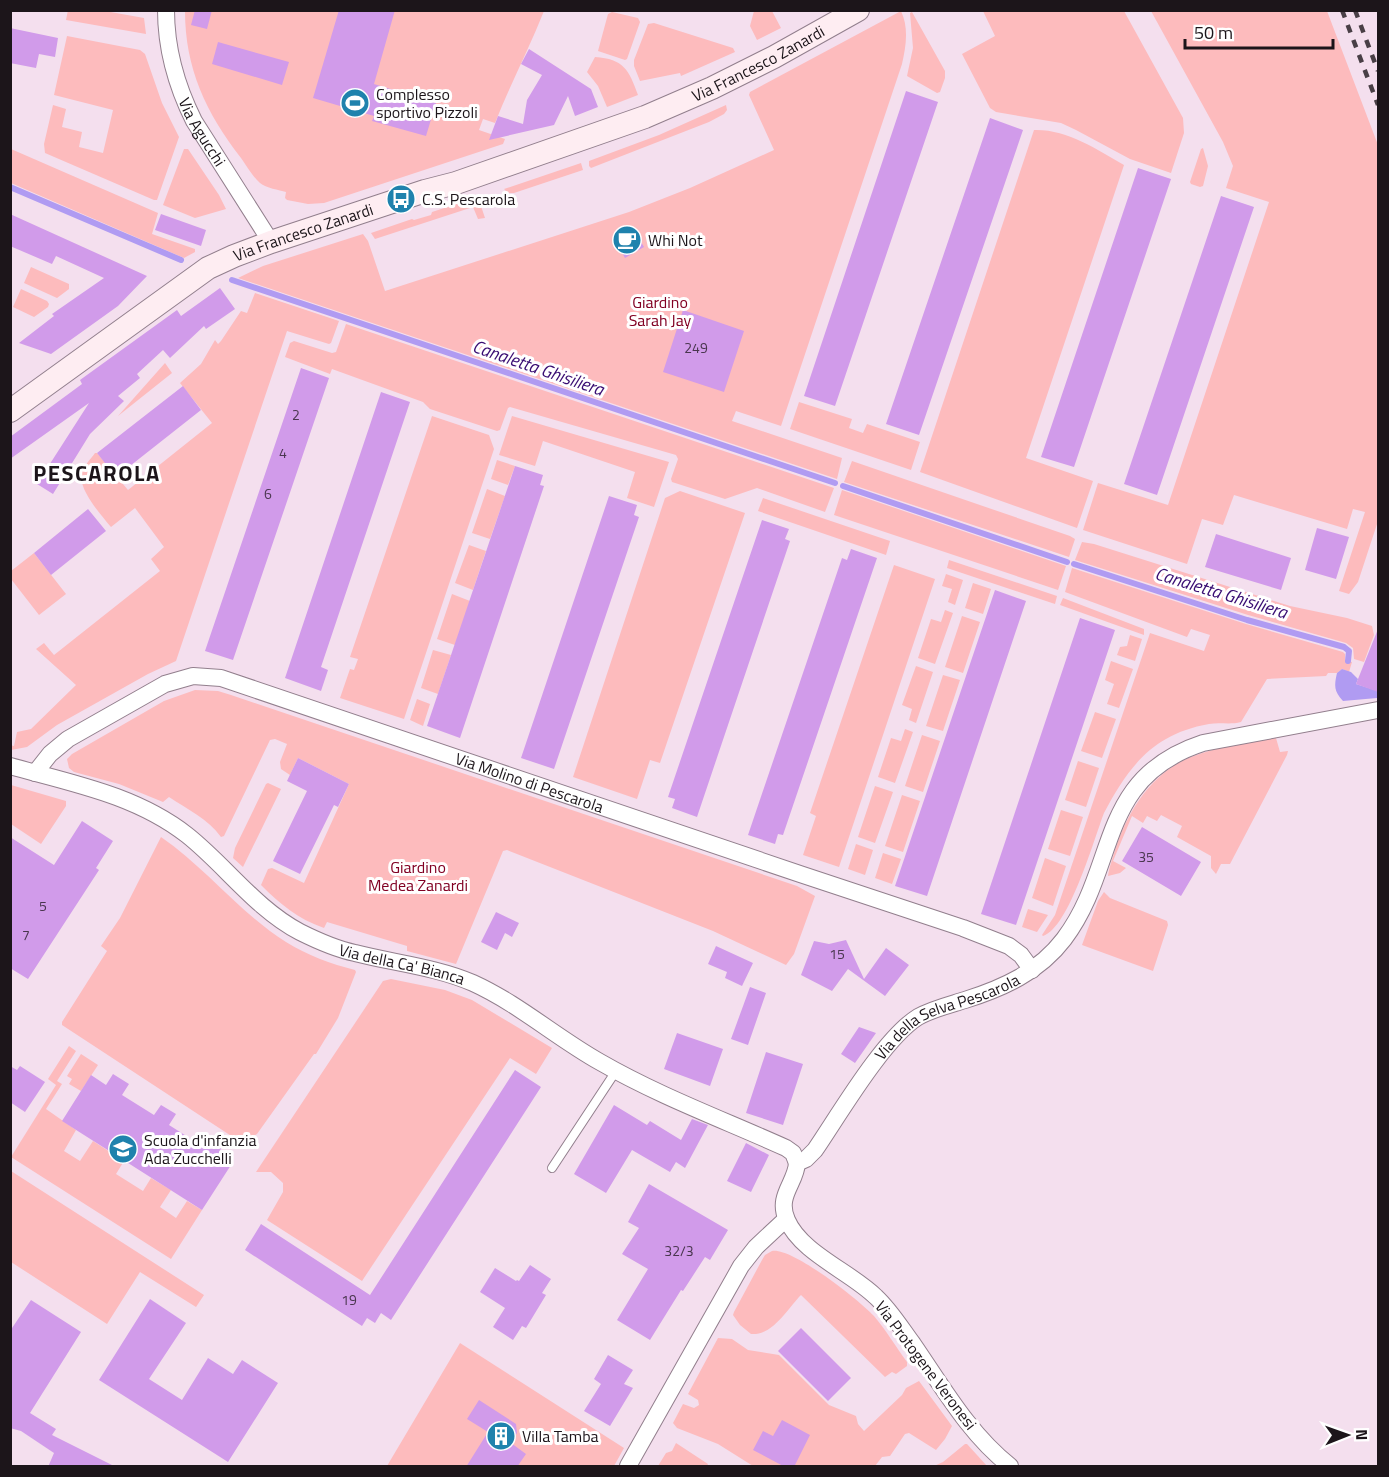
<svg xmlns="http://www.w3.org/2000/svg" width="1389" height="1477" font-family="'Titillium Web',sans-serif">
	<style>
		.green { fill: #fdbbbd }
		.water { fill: #b09bf2 }
		.lines { fill: none; stroke-linecap: round; stroke-linejoin: round }
		.stream { stroke: #b09bf2; stroke-width: 6 }
		.building { fill: #d19bea }
		.service-casing { stroke: #927f8d; stroke-width: 10 }
		.minor-casing { stroke: #927f8d; stroke-width: 18 }
		.secondary-casing { stroke: #927f8d; stroke-width: 24 }
		.service { stroke: #fff; stroke-width: 8 }
		.minor { stroke: #fff; stroke-width: 16 }
		.secondary { stroke: #feedf2; stroke-width: 22 }
		.rail { stroke: #493f46; stroke-width: 4.5; stroke-dasharray: 8 8; stroke-linecap: butt }
		.labels { text-anchor: middle; stroke-width: 6; stroke-linejoin: round; paint-order: stroke }
		.number-label { font-size: 14px; fill: #49364e }
		.street-label { font-size: 16px; fill: #1c151a; stroke: #fff }
		.poi-label { font-size: 16px; fill: #1c151a; stroke: #fff; text-anchor: start }
		.park-label { font-size: 16px; fill: #810023; stroke: #fff }
		.water-label { font-size: 18px; font-style: italic; fill: #380c72; stroke: #fff }
		.district-label { font-size: 22px; font-weight: bold; letter-spacing: 1.5px; fill: #1c151a; stroke: #fff }
	</style>
	<rect width="100%" height="100%" fill="#f4dfee"/>
	<!-- green -->
	<path class="green" d="M68,10L105,11L144,18L146,34L66,20Z
		M185,11H544C529,49 510,85 495,123L483,119L479,130L505,139L503,144L324,203L308,204L287,200L285,198L286,192C279,190 266,188 260,183C253,177 246,165 241,158C206,113 185,68 185,11Z
		M754,11H772L781,28L757,40L750,26Z
		M901,11C909,28 906,46 902,64L781,426L736,411L732,421L842,458L837,479L238,278L263,266L363,234L368,241L385,291L629,212L690,188L774,150L749,95L750,92Z
		M983,11H1124L1183,118L1184,133L1171,173L1130,159L1076,130L1061,123L996,112L990,108L962,54L995,36Z
		M1151,11H1327L1378,145V521L1358,582L1349,594L1339,591L1365,512L1353,509L1347,529L1234,495L1223,525L1202,519L1187,564L1083,530L1098,483L1168,505L1269,202L1226,188L1233,166L1223,142Z
		M612,12L638,18L640,22L627,59L625,60L598,51L608,14Z
		M912,12L945,71V78L940,92L937,93L907,76L913,48L910,13Z
		M654,23L733,48L735,52L681,76L680,73L640,81L634,66V60L648,24Z
		M67,36L140,50L145,54L162,103L179,137L157,200H154L45,153L44,144L53,105L66,109L62,127L82,132L79,147L103,153L113,110L54,95Z
		M595,57C624,59 629,70 638,95L607,107L598,86L587,72Z
		M726,105L727,110L724,114L709,122L591,168L589,166V161L659,135Z
		M1034,130C1067,129 1096,149 1124,165L1026,458L1093,481L1077,528L920,472Z
		M1203,148L1208,166L1203,186L1200,187L1191,184L1190,182L1201,149Z
		M11,149L158,213L152,234L195,249V252L184,258L11,183Z
		M184,149H188L219,195L226,209L195,218L163,205Z
		M581,163L583,170L514,193H508L504,189Z
		M478,197L485,218L478,219L473,207L375,239L371,233L412,219L414,220L431,215L432,212Z
		M31,267L69,284V289L57,298L24,283Z
		M21,289L47,301L49,304L48,307L34,317L13,307Z
		M255,293L339,321L331,343L329,344L287,331L176,661L148,674L57,725L27,747L11,750L10,745L14,746L17,732L31,729L76,685L36,649L44,643L54,655L160,571L151,559L164,547L135,508L111,527C101,515 77,488 82,473C84,465 91,459 95,453H97L128,490L212,423L180,383L201,364L215,340L218,344L221,341L241,311L247,313Z
		M346,324L834,488L825,512L757,488L725,499L672,482L671,479L678,459L676,455L510,407L508,408L500,430L497,431L430,409L423,402L332,369L330,374L285,357L290,343L294,341L332,353L336,352Z
		M165,363L172,373L118,416Z
		M799,402L852,419L849,428L863,433L867,424L920,442L911,470L790,429Z
		M432,416L489,435L494,449L404,719L340,698L350,669L354,670L358,659L350,657Z
		M512,416L669,462L654,507L627,498L635,472L543,441L535,466L499,455Z
		M497,460L515,466L508,485L491,479Z
		M852,461L1070,536L1075,539L1069,557L844,482Z
		M487,489L505,496L490,539L472,533Z
		M842,490L1066,566L1058,590L834,515Z
		M680,491L745,513L660,763L650,760L637,799L573,777L665,498Z
		M763,498L890,541L886,555L758,511Z
		M1082,542L1094,544L1290,606L1347,618L1372,626L1374,635L1364,662L1354,659L1353,648L1346,643L1248,615L1075,560Z
		M469,545L486,551L473,590L455,583Z
		M34,553L66,594L39,615L11,579V571Z
		M949,560L1057,596L1055,604L947,568Z
		M894,565L935,579L839,867L803,855L816,816L810,813Z
		M1072,568L1246,624L1343,652L1345,654V660L1352,662L1349,672L1342,669L1337,673H1328L1326,676L1267,679L1241,722C1230,725 1220,722 1209,724C1153,734 1129,766 1104,813C1094,839 1069,928 1043,936L1042,935L1055,915L1150,633L1204,651L1210,635L1191,629L1187,637L1065,592Z
		M946,574L963,580L955,605L948,602L952,589L942,586Z
		M973,583L991,589L983,614L965,608Z
		M452,594L470,601L455,645L437,639Z
		M1063,598L1144,629V635L1060,605Z
		M945,610L953,613L935,664L918,658L931,619L941,622Z
		M962,616L980,622L963,673L945,667Z
		M1130,635L1142,639L1135,661L1117,655L1120,647L1127,646Z
		M433,650L451,655L438,694L421,688Z
		M1111,661L1133,669L1119,708L1107,704L1114,684L1105,680Z
		M916,666L933,672L916,723L909,720L912,709L902,705Z
		M943,675L960,680L943,731L926,726Z
		M195,690L218,691L231,695L797,886L815,896L794,954L786,965L713,931L507,850L503,851L456,964L407,951V946L327,922L324,928C298,919 280,904 261,885L268,869L272,868L304,883L349,784L298,758L290,775L281,769L280,762L287,744L275,739L270,740L224,836L221,837C208,819 187,809 169,797L163,802L119,784L74,772L69,768L67,759L72,754L164,701Z
		M417,699L430,704L423,726L410,720Z
		M1095,712L1116,719L1102,758L1081,751Z
		M905,729L913,732L895,783L878,777L891,738L901,741Z
		M922,735L940,741L923,792L905,786Z
		M1276,738L1280,752L1288,751L1287,755L1230,864H1221L1216,874L1211,868V856L1177,837L1182,826L1161,815L1157,821L1147,816L1143,823L1132,816L1113,861L1126,868L1120,873L1108,876C1109,867 1113,858 1115,850C1128,811 1151,773 1191,757C1218,746 1248,743 1276,738Z
		M1078,761L1099,768L1086,807L1065,800Z
		M268,783L281,789L243,867L233,858L235,848L266,784Z
		M11,785L66,801V806L41,844L11,824Z
		M875,786L893,792L875,843L858,837Z
		M902,795L920,801L903,852L885,846Z
		M1061,810L1083,817L1070,856L1048,849Z
		M161,837C206,868 240,913 286,942C307,955 331,964 355,970L356,972L338,1018L316,1054H314L257,1134L242,1143L62,1025V1022L107,951L101,946L120,918Z
		M856,844L873,850L865,875L848,869Z
		M883,853L901,859L892,884L875,878Z
		M1045,858L1066,866L1053,906L1032,898Z
		M1104,892L1110,898L1167,921L1168,925L1153,971L1082,945L1098,901Z
		M1028,909L1048,915L1037,932L1022,927Z
		M391,979L445,990L472,1000L552,1048L536,1074L510,1058L362,1281L267,1220L283,1192V1183L271,1172H256L383,981Z
		M69,1046L76,1051L57,1081L62,1084L46,1109L76,1130L64,1151L80,1161L93,1141L124,1161L116,1174L143,1191L151,1178L171,1190L160,1207L176,1218L187,1201L202,1210L171,1259L11,1157L56,1085L48,1079Z
		M81,1054L98,1065L81,1091L69,1084L72,1079L67,1076Z
		M11,1171L204,1295L196,1307L140,1272L107,1324L11,1262Z
		M772,1251C792,1247 859,1300 874,1316C886,1330 896,1347 907,1362V1366L896,1374L892,1372L885,1377L801,1295C788,1308 773,1336 751,1334L740,1325L733,1315L734,1312L762,1260L765,1255Z
		M718,1338L732,1339L748,1350L779,1355L829,1405L856,1416L858,1424L864,1431L902,1395L906,1388L919,1381L952,1426L945,1439L936,1450L909,1433L905,1434L890,1456L882,1457L875,1466H753L718,1444L677,1428L673,1423L683,1404L694,1408L699,1405L698,1400L688,1394Z
		M460,1343L624,1448L614,1466H387Z
		M676,1443L708,1464L707,1466H658L666,1453L672,1451Z
		M965,1444H967L987,1466H934L943,1462Z"/>
	<!-- water -->
	<path class="water" d="M1342,669L1351,672L1358,679L1356,684L1378,691L1377,698L1343,701C1334,691 1334,686 1337,673Z"/>
	<g class="lines">
		<!-- stream -->
		<path class="stream" d="M10,187L181,260
			M232,280L835,483
			M843,486L1067,562
			M1074,564L1247,620L1344,647L1349,651L1348,661"/>
	</g>
	<!-- building -->
	<path class="building" d="M195,10H212L207,29L191,25Z
		M339,10H395L374,84L436,103L426,136L372,121L374,116L313,98Z
		M10,28L58,38L55,57L39,54L36,68L10,63Z
		M218,42L289,62L282,85L212,64Z
		M529,49L591,89L598,107L575,116L568,96L554,125L489,140L498,116L523,124L527,100L542,75L521,64Z
		M906,91L938,102L835,406L804,396Z
		M990,118L1023,130L919,435L886,424Z
		M1138,168L1171,179L1074,467L1041,457Z
		M1221,196L1254,207L1157,495L1124,484Z
		M10,214L83,247L147,276L118,306L51,354L19,343L54,316L52,314L104,278L56,256L52,264L10,246Z
		M161,214L206,230L201,246L155,230Z
		M633,228L644,247L625,258L614,238Z
		M220,288L235,309L206,329L204,326L170,358L163,350L137,374L140,378L118,396L124,401L90,434L53,494L37,484L89,403L10,459V437L82,384L80,380L177,310L181,316Z
		M683,310L744,331L724,392L663,372Z
		M301,368L329,378L233,660L205,651Z
		M183,386L201,410L116,477L97,453Z
		M381,392L410,402L321,667L328,670L321,691L285,678Z
		M515,466L543,475L540,485L544,486L460,738L427,726Z
		M609,496L637,505L634,515L639,517L554,769L521,758Z
		M88,509L106,531L51,575L34,553Z
		M762,520L789,529L785,539L790,541L697,817L672,808L675,799L668,797Z
		M1317,528L1349,537L1336,579L1305,570Z
		M1216,534L1291,558L1281,590L1205,567Z
		M851,549L877,558L783,835L778,834L775,844L748,835L842,558L847,560Z
		M995,590L1026,601L927,896L895,886Z
		M1080,618L1115,630L1016,925L981,914Z
		M1378,629V692L1356,684Z
		M298,758L349,784L338,807L334,805L300,874L273,861L307,791L287,781Z
		M82,821L113,841L96,868L99,870L28,979L10,968V837L54,865Z
		M1142,827L1201,862L1181,896L1122,861Z
		M496,912L519,923L512,937L505,933L497,950L481,942Z
		M846,940L864,979L886,948L909,965L885,996L848,969L832,991L801,975L814,941L829,944Z
		M716,946L753,963L742,986L725,978L727,972L708,964Z
		M750,987L766,993L748,1045L731,1039Z
		M859,1027L876,1033L855,1063L841,1054Z
		M677,1033L723,1049L710,1086L664,1069Z
		M766,1052L803,1064L783,1125L746,1113Z
		M10,1066L17,1070L20,1066L45,1082L25,1112L10,1102Z
		M515,1070L541,1087L391,1320L381,1313L375,1323L367,1318L362,1326L245,1250L261,1224L370,1295Z
		M113,1074L129,1084L122,1095L154,1115L161,1105L176,1114L169,1125L199,1144L206,1134L223,1145L217,1156L231,1165L202,1210L62,1121L91,1075L106,1085Z
		M614,1105L647,1125L650,1121L681,1140L692,1119L708,1125L685,1168L676,1162L670,1172L632,1150L606,1193L574,1174Z
		M746,1143L769,1155L751,1192L727,1181Z
		M649,1184L728,1230L710,1260L705,1257L683,1291L681,1290L650,1340L617,1320L648,1269L622,1254L639,1228L628,1222Z
		M530,1265L551,1279L542,1293L546,1295L526,1328L522,1326L513,1340L493,1327L505,1308L480,1292L495,1268L516,1281L517,1280L519,1281Z
		M150,1299L186,1323L149,1379L182,1400L208,1358L233,1374L242,1360L278,1383L228,1462L99,1380Z
		M31,1300L81,1332L30,1413L56,1429L52,1435L116,1467H48L54,1453L21,1431L10,1428V1331Z
		M801,1328L851,1378L828,1401L778,1351Z
		M608,1355L633,1370L624,1384L633,1388L610,1426L584,1411L601,1384L594,1379Z
		M479,1400L516,1424L517,1433L511,1443L526,1454L517,1467H466L488,1432L467,1419Z
		M782,1420L810,1435L794,1467H785L753,1450L763,1431L773,1436Z"/>
	<g class="lines">
		<!-- service casing -->
		<g class="service-casing">
			<path id="service" d="M552,1168L616,1071"/>
		</g>
		<!-- minor casing -->
		<g class="minor-casing">
			<g id="minor">
				<path id="s1" d="M166,10C166,50 176,85 194,121L271,242"/>
				<path id="s2" d="M10,766C71,783 136,795 187,835C225,865 256,909 300,932C318,941 336,949 355,953C394,963 436,967 473,983C519,1004 557,1038 600,1062C659,1096 724,1120 786,1148L793,1153L797,1163"/>
				<path id="s3" d="M35,773L50,754L68,739L165,684L193,676L221,678L800,874L963,928L1009,946L1021,955L1032,970"/>
				<path d="M628,1466L741,1266L756,1247L786,1219"/>
				<path id="s4" d="M1010,1466C969,1434 942,1386 913,1344C901,1328 891,1311 876,1297C851,1272 801,1253 787,1220C776,1196 796,1183 797,1163L806,1159L815,1150C839,1115 883,1039 918,1017C932,1009 949,1005 965,1000C1003,988 1039,972 1064,939C1119,866 1096,778 1203,743L1378,710"/>
			</g>
		</g>
		<!-- secondary casing -->
		<g class="secondary-casing">
			<g id="secondary">
				<path id="s5" d="M10,411L208,268L234,256L271,242L425,191L456,183L645,117L712,88L774,57L858,10"/>
			</g>
		</g>
		<!-- service -->
		<use href="#service" class="service"/>
		<!-- minor -->
		<use href="#minor" class="minor"/>
		<!-- secondary -->
		<use href="#secondary" class="secondary"/>
		<!-- rail -->
		<path class="rail" d="M1342,10L1378,105
			M1355,10L1378,71"/>
	</g>
	<!-- icons -->
	<defs>
		<g id="stadium-disc" transform="scale(1.5)"><circle r="9.5" fill="#1f82ad" stroke="#fff"/><path d="M0-5a6.5 5 0 1 0 0 10a6.5 5 0 1 0 0-10ZM-3.5-1.8h7v3.6h-7Z" fill="#fff"/></g>
		<g id="bus-disc" transform="scale(1.5)"><circle r="9.5" fill="#1f82ad" stroke="#fff"/><path d="M-5-6H5V4H4V6H2V4H-2V6H-4V4H-5ZM-3.5-4V0h7V-4ZM-3.5 1.2v1.5H-2V1.2ZM2 1.2v1.5H3.5V1.2Z" fill="#fff"/></g>
		<g id="cafe-disc" transform="scale(1.5)"><circle r="9.5" fill="#1f82ad" stroke="#fff"/><path d="M-5.5-4.5H6V0H3Q3 3.5 0 3.5H-2.5Q-5.5 3.5-5.5 0ZM3-3.2v2h1.7v-2ZM-6 4.5H4V6H-6Z" fill="#fff"/></g>
		<g id="school-disc" transform="scale(1.5)"><circle r="9.5" fill="#1f82ad" stroke="#fff"/><path d="M0-5L7-2L0 1L-7-2ZM-4 1L0 2.5L4 1V4Q0 6-4 4Z" fill="#fff"/></g>
		<g id="building-disc" transform="scale(1.5)"><circle r="9.5" fill="#1f82ad" stroke="#fff"/><path d="M-4-6H4V6H1V3H-1V6H-4ZM-2.5-4.3h1.7v1.8h-1.7ZM.8-4.3h1.7v1.8H.8ZM-2.5-1h1.7V.8h-1.7ZM.8-1h1.7V.8H.8Z" fill="#fff"/></g>
	</defs>
	<g fill-rule="evenodd">
		<use href="#stadium-disc" x="355" y="103"/>
		<use href="#bus-disc" x="401" y="199"/>
		<use href="#cafe-disc" x="627" y="240"/>
		<use href="#school-disc" x="123" y="1149"/>
		<use href="#building-disc" x="501" y="1436"/>
	</g>
	<g class="labels">
		<!-- number labels -->
		<g class="number-label">
			<text x="696" y="353">249</text>
			<text x="296" y="420">2</text>
			<text x="283" y="458">4</text>
			<text x="268" y="499">6</text>
			<text x="1146" y="862">35</text>
			<text x="43" y="911">5</text>
			<text x="26" y="940">7</text>
			<text x="837" y="959">15</text>
			<text x="679" y="1256">32/3</text>
			<text x="349" y="1305">19</text>
		</g>
		<!-- street labels -->
		<g class="street-label">
			<text dy="6" stroke="none"><textPath href="#s5" startOffset="832">Via Francesco Zanardi</textPath></text>
			<text dy="6" stroke="none"><textPath href="#s1" startOffset="129">Via Agucchi</textPath></text>
			<text dy="6" stroke="none"><textPath href="#s5" startOffset="346">Via Francesco Zanardi</textPath></text>
			<text dy="6" stroke="none"><textPath href="#s3" startOffset="542">Via Molino di Pescarola</textPath></text>
			<text dy="6" stroke="none"><textPath href="#s2" startOffset="448">Via della Ca' Bianca</textPath></text>
			<text dy="6" stroke="none"><textPath href="#s4" startOffset="612">Via della Selva Pescarola</textPath></text>
			<text transform="translate(926 1365) rotate(53)" y="6">Via Protogene Veronesi</text>
		</g>
		<!-- poi labels -->
		<g class="poi-label">
			<text x="376" y="100">Complesso<tspan x="376" dy="18">sportivo Pizzoli</tspan></text>
			<text x="422" y="205">C.S. Pescarola</text>
			<text x="648" y="246">Whi Not</text>
			<text x="144" y="1146">Scuola d'infanzia<tspan x="144" dy="18">Ada Zucchelli</tspan></text>
			<text x="522" y="1442">Villa Tamba</text>
		</g>
		<!-- park labels -->
		<g class="park-label">
			<text x="660" y="308">Giardino<tspan x="660" dy="18">Sarah Jay</tspan></text>
			<text x="418" y="873">Giardino<tspan x="418" dy="18">Medea Zanardi</tspan></text>
		</g>
		<!-- water labels -->
		<g class="water-label">
			<text transform="translate(538 368) rotate(19)" y="6">Canaletta Ghisiliera</text>
			<text transform="translate(1221 593) rotate(17)" y="6">Canaletta Ghisiliera</text>
		</g>
		<!-- district labels -->
		<g class="district-label">
			<text x="97" y="481">PESCAROLA</text>
		</g>
	</g>
	<!-- border -->
	<rect width="1389" height="1477" fill="none" stroke="#1c151a" stroke-width="24"/>
	<!-- north arrow -->
	<g transform="translate(1347 1435) rotate(89)" stroke="#ffffff" stroke-width="4.5" paint-order="stroke">
	<path d="M0-4.5L10 22L0 15L-10 22Z" fill="#1c151a"/>
	<text y="-9" font-size="16" font-weight="bold" text-anchor="middle" fill="#1c151a">N</text>
	</g>
	<!-- scale -->
	<path d="M1185 39v9h148v-9" fill="none" stroke="#1c151a" stroke-width="3"/>
	<text x="1194" y="39" font-size="18" fill="#1c151a" stroke="#ffffff" stroke-width="4.5" paint-order="stroke">50 m</text>
</svg>
